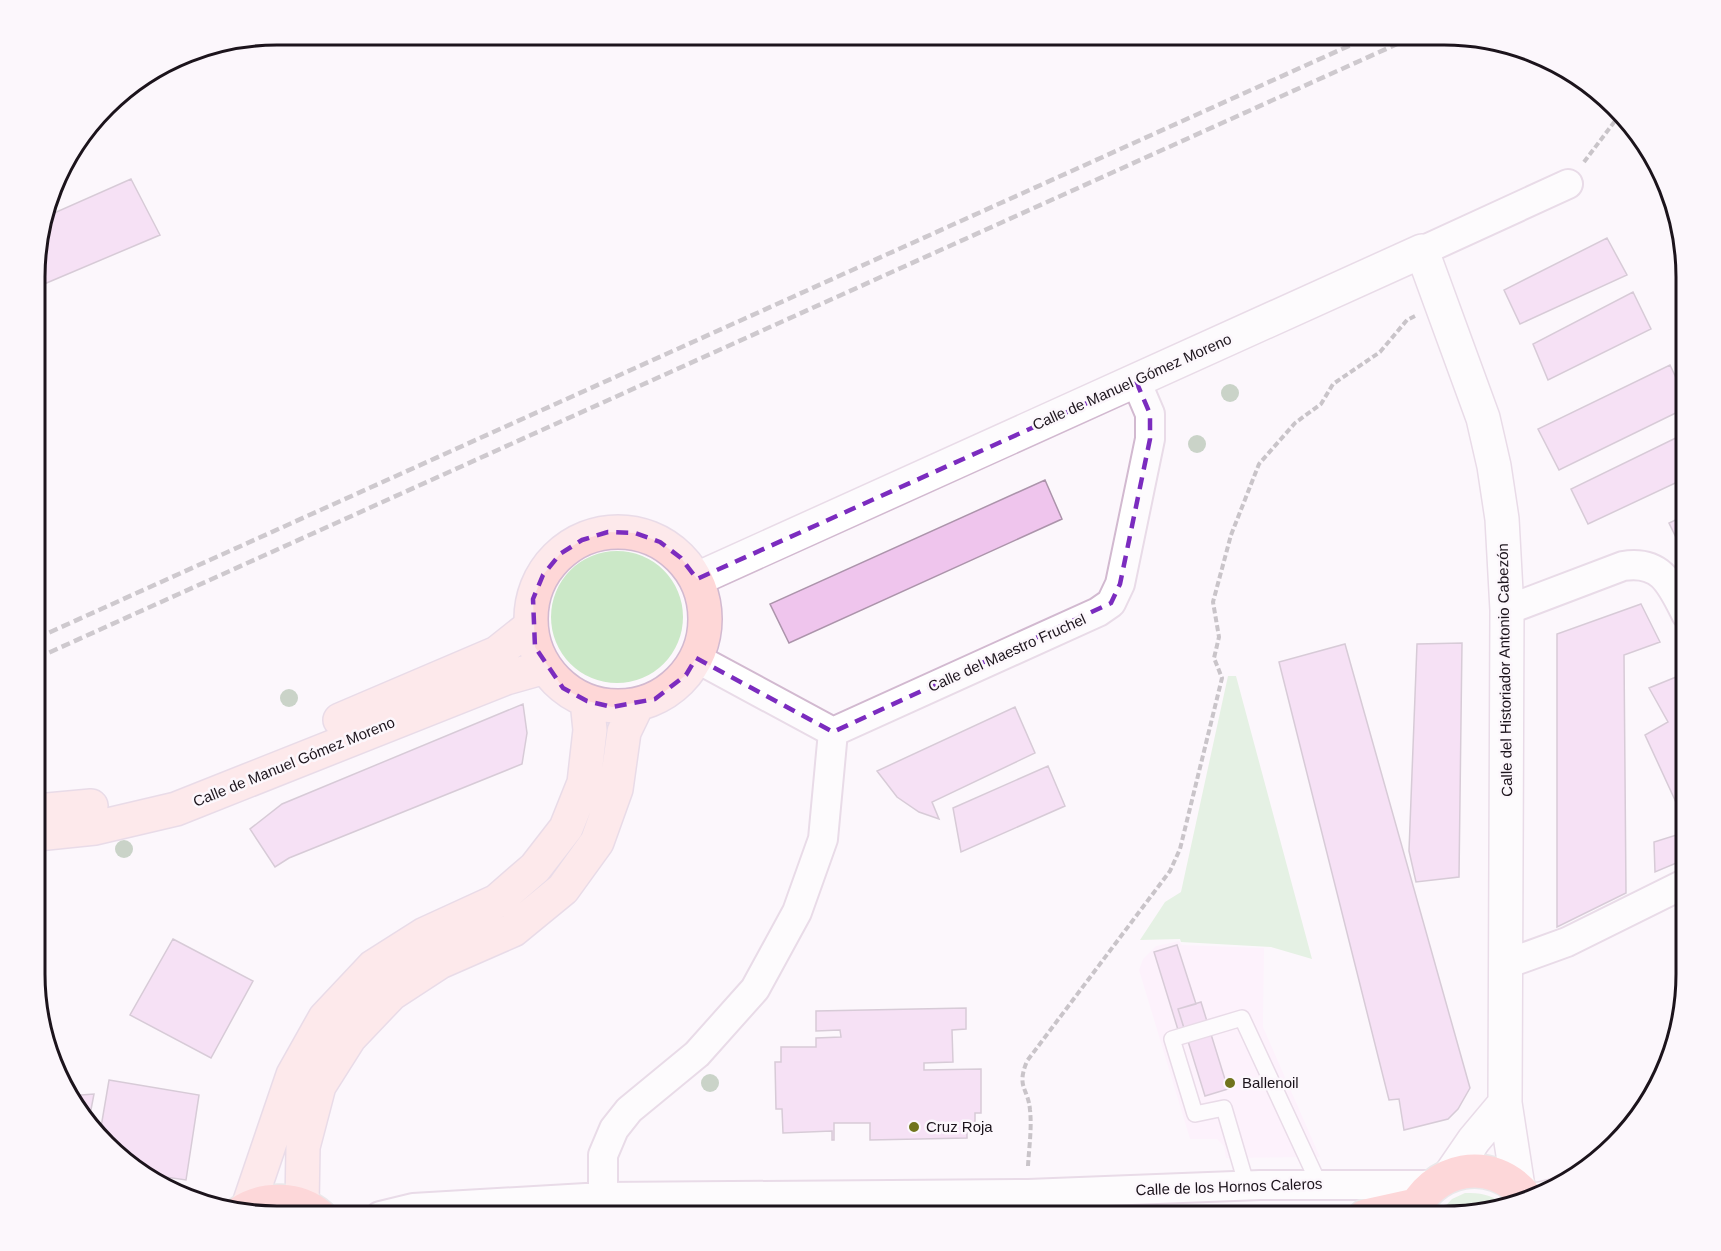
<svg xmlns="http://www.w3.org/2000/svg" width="1721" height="1251" font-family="Arial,sans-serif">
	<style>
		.built { fill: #ffebfd }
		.green { fill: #cbe8c7 }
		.building { fill: #efc5ed; stroke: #ac94ab; stroke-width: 1.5 }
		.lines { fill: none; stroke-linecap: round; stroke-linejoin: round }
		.service-casing { stroke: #d2b9d0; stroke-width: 18 }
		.minor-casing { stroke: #d2b9d0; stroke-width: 32 }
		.tertiary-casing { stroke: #d2b9d0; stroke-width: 36 }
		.secondary-casing { stroke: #d2b9d0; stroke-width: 36 }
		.primary-casing { stroke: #d6d5d6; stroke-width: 36 }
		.path { stroke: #8c858c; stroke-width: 4; stroke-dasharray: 6 3; stroke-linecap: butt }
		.service { stroke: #fff; stroke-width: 15 }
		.minor { stroke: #fff; stroke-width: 28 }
		.tertiary { stroke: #fff; stroke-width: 33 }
		.secondary { stroke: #fed7d7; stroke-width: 33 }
		.primary { stroke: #feafaf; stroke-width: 33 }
		.rail { stroke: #979097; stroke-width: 4.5; stroke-dasharray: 9 4.5; stroke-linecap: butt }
		.tree { fill: #8ea78b }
		.marked { fill: none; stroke: #7b2cbf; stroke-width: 4.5; stroke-dasharray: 12 8; stroke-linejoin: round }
		.poi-dot { fill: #70741c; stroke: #fcf7fc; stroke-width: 2 }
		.labels { text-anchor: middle; stroke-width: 5; stroke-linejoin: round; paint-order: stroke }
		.street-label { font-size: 15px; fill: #1c141c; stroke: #fcf7fc }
		.poi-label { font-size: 15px; fill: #1c141c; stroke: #fcf7fc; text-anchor: start }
		.rim { fill: none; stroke: #1c141c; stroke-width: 3 }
	</style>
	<rect width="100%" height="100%" fill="#fcf7fc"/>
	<!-- built -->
	<path class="built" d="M1179,941L1182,945L1264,948L1263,1027L1320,1157L1226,1158L1224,1146L1217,1139H1190L1139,970L1143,959L1156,946Z"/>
	<!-- green -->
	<path class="green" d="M551 617a66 66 0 1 1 132 0a66 66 0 1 1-132 0Z
		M1228,676H1236L1312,959L1271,947L1181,942L1180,939L1140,940L1165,902L1181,892Z
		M1465,1193C1480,1193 1490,1194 1502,1203L1436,1216L1452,1199Z"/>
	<!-- building -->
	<path class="building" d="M131,179L160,235L37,287V246L45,217Z
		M1607,238L1627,275L1520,324L1504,290Z
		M1633,292L1651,329L1548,380L1533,344Z
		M1670,365L1686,399V408L1559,470L1538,429Z
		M1686,433V478L1588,524L1571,489Z
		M1045,480L1062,519L789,643L770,604Z
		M1686,515V558L1669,523Z
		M1641,604L1660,642L1624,655L1626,893L1557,927V634Z
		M1462,643L1459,877L1416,882L1409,851L1417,644Z
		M1345,644L1470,1088L1458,1109L1448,1119L1404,1130L1399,1099L1389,1100L1279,662Z
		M1681,675L1686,686V824L1645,735L1668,722L1649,688Z
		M523,704L527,733L522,764L289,858L275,867L250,829L282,804Z
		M1015,707L1035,753L932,802L939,819L919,812L897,797L877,771Z
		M1048,766L1065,806L961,852L953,808Z
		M1686,832V859L1655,872L1654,842Z
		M173,939L253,981L211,1058L130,1015Z
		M1177,945L1196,1004L1178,1009L1185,1031L1179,1033L1154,952Z
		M1201,1002L1228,1089L1205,1096L1178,1009Z
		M966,1008V1029L952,1030L953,1062L924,1063V1070L981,1069V1113H975V1130H967V1138L870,1140V1123H834V1140H832V1131L783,1133L782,1109H776L775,1062H781V1047H816V1038L841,1037L840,1030L816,1031V1011Z
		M109,1080L199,1095L186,1180L144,1174L129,1166L100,1133Z
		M94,1094L89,1120L68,1096Z"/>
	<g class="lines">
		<!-- service casing -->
		<g class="service-casing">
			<path id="service" d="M1247,1186L1224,1108L1195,1114L1172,1039L1242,1018L1319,1184
				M1523,1194L1560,1185"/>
		</g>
		<!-- minor casing -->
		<g class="minor-casing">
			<path id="minor" d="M1422,251L1568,184
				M1507,610L1623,566C1661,560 1671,584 1686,614
				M696,658L833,732L1098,612L1111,603L1120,584L1150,439V414L1136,381
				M1506,964L1567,942L1686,883
				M603,1197V1155L614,1129L629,1110L697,1054L755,989L797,912L823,839L833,732
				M380,1216L413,1208L603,1197L1028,1194L1260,1185H1431"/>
		</g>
		<!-- tertiary casing -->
		<g class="tertiary-casing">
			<path id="tertiary" d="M697,579L1422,251L1483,418L1494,466L1502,519L1507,610L1505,1103L1518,1187
				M1450,1175L1474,1140L1505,1103"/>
		</g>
		<!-- secondary casing -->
		<g class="secondary-casing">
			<path id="secondary" d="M531 619a87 87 0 1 1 174 0a87 87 0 1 1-174 0Z
				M340,720L497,653L531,626
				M37,811L91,806
				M37,834L95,828L176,809L506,678L545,667
				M302,1205L303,1147L319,1086L350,1037L391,994L440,962L513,930L563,889L597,842L616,789L624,732L637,705
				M248,1207L293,1075L325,1018L373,967L425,934L497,901L535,868L566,828L584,783L590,730L587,701"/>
		</g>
		<!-- primary casing -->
		<g class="primary-casing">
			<path id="primary" d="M241,1212C264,1197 298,1197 320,1216
				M1365,1216L1415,1205
				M1411,1216C1431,1167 1492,1154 1526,1197"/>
		</g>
		<!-- path -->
		<path class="path" d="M1584,162L1618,117
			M37,923L43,945L37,957
			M1028,1166C1029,1148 1032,1128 1030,1110C1028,1087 1016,1088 1027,1061L1170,871L1180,849L1222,678L1214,658L1219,637L1213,602L1231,535L1259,464L1295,423L1321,404L1333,384L1380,352L1407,320L1415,316"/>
		<!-- service -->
		<use href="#service" class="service"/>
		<!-- minor -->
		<use href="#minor" class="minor"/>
		<!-- tertiary -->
		<use href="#tertiary" class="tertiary"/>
		<!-- secondary -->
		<use href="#secondary" class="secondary"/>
		<!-- primary -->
		<use href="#primary" class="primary"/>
		<!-- rail -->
		<path class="rail" d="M37,638L1373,35
			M37,658L1417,35"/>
	</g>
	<!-- trees -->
	<g class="tree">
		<circle cx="1230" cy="393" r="9"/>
		<circle cx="1197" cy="444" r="9"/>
		<circle cx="289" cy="698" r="9"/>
		<circle cx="124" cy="849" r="9"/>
		<circle cx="710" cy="1083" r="9"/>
	</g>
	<!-- marked area -->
	<path d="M0 0H1721V1251H0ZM1136,381L1150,414V439L1120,584L1111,603L833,732L696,658L686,675L655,699L612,707L587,701L563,688L535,647L533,599L543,575L560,554L582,540L608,532L635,533L660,542L681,558L697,579Z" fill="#fcf7fc" fill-opacity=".55" fill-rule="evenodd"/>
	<path class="marked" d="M1136,381L1150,414V439L1120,584L1111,603L833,732L696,658L686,675L655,699L612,707L587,701L563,688L535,647L533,599L543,575L560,554L582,540L608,532L635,533L660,542L681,558L697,579Z"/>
	<!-- markers -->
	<g class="poi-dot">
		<circle cx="1230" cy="1083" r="6"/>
		<circle cx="914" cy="1127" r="6"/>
	</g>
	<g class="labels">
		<!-- street labels -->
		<g class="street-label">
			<text transform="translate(1132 382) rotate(-24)" y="5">Calle de Manuel Gómez Moreno</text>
			<text transform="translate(1007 653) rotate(-24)" y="5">Calle del Maestro Fruchel</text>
			<text transform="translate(1505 670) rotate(-91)" y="5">Calle del Historiador Antonio Cabezón</text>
			<text transform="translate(294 762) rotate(-22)" y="5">Calle de Manuel Gómez Moreno</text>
			<text transform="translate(1229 1187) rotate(-2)" y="5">Calle de los Hornos Caleros</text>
		</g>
		<!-- poi labels -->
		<g class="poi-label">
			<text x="1242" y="1088">Ballenoil</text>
			<text x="926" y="1132">Cruz Roja</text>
		</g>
	</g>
	<!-- crop -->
	<path d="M0 0H1721V1251H0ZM277 45H1444A232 232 0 0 1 1676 277V974A232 232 0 0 1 1444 1206H277A232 232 0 0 1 45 974V277A232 232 0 0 1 277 45Z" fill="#fcf7fc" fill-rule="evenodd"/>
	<path class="rim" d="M277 45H1444A232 232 0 0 1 1676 277V974A232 232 0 0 1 1444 1206H277A232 232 0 0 1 45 974V277A232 232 0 0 1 277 45Z"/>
</svg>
